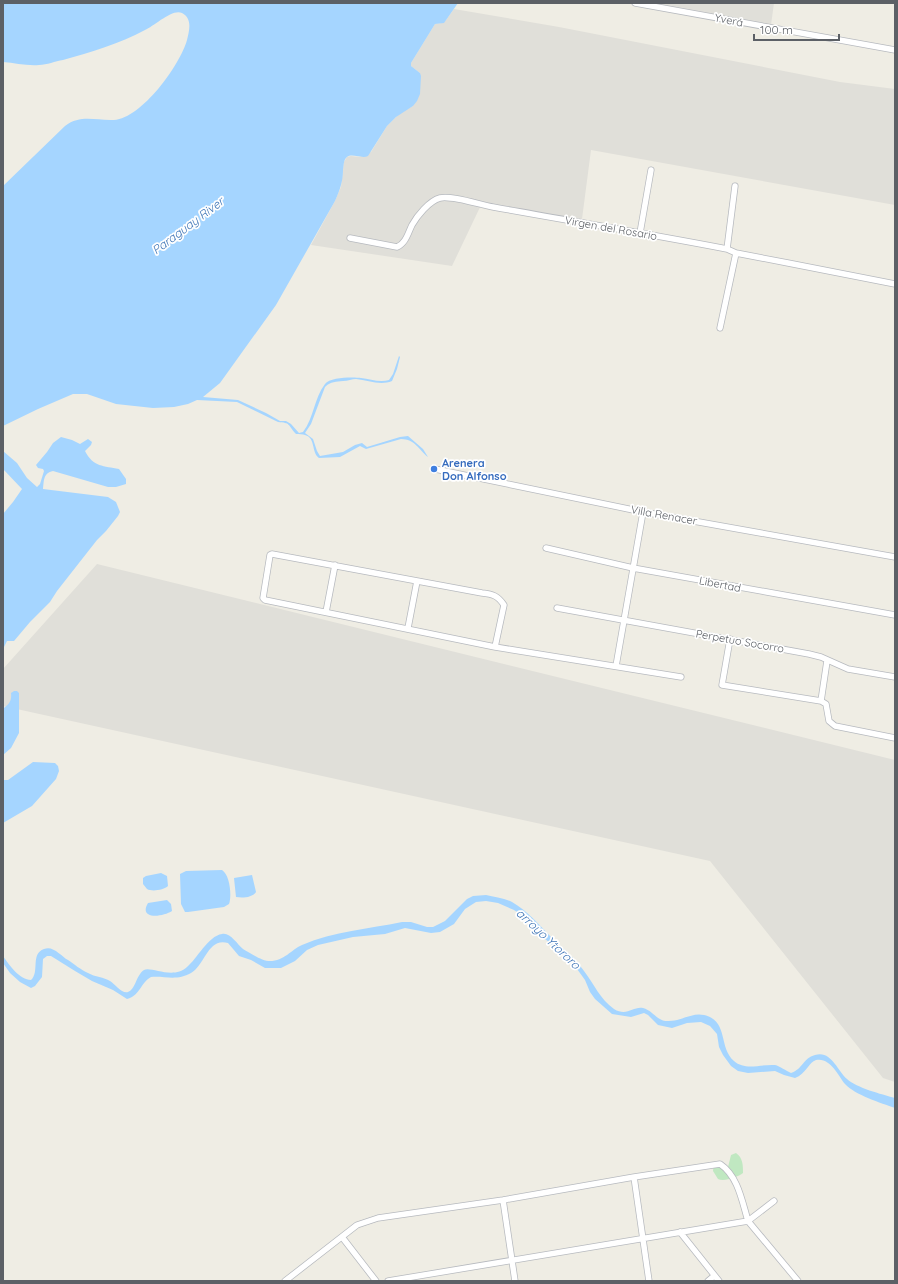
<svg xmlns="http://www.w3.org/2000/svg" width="898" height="1284" font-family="Quicksand,sans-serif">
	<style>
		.industrial { fill: #e0dfd9 }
		.green { fill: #c0e8c1 }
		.water { fill: #a5d5ff }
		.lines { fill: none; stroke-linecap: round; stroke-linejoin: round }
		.street-casing { stroke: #b7babf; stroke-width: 7 }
		.street { stroke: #fff; stroke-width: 5.5 }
		.shop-dot { fill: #3f7fe0; stroke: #fff; stroke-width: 1.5 }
		.labels { text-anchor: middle; stroke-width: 3.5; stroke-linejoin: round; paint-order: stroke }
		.street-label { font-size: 11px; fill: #5c6066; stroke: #fff }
		.shop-label { font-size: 11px; font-weight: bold; fill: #366cbe; stroke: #fff; text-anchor: start }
		.water-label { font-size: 12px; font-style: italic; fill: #3d74b6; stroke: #fff }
	</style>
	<rect width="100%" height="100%" fill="#efede4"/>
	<!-- industrial -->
	<path class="industrial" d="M651,3H774L771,25Z
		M454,9L559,27L840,82L895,89V205L591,150L582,219L482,203L452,266L311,245L335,201L341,187L344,162L347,157L351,156L359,157L371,152L387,126L400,113L413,106L420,73L411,66V63L435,24L442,23L446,20Z
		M97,564L895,760V1082L883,1078L710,861L3,706V669Z"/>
	<!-- green -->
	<path class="green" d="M736,1153C743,1158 743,1165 743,1173C738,1177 724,1182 718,1179L713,1171L714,1163L721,1162L728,1167L731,1155Z"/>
	<!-- water -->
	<path class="water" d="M3,3H458L444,23L435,24L411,63V66L420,73L421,76L420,94L417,101L413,106L396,117L387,126L368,156C362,159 352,153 347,157C343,160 344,166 343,170C343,181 340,190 335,201L276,305L220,383L203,397L238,400L266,413L280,421H286L291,424L299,433L303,432C314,418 314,398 325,384C330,377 353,377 361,378C370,379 380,383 389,380L393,374L399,356L400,357L397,369L392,381C380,386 368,380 356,379C352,379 348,381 343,381C336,382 331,381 325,387L311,424L305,433L313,439L317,451L320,456L343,452L355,445L362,443L367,447L400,437L408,436L423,449L428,457C419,450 415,439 401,439L366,449L360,446L340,457L319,458C311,452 316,438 305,435C303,434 299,434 296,434C287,424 291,423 278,422L237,402L197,400L188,404L174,407L153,408L116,404L87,394H73L38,409L3,426V186L65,126C81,114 96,121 114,120C142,118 180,65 187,40C189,31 193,19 182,13C173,8 154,26 145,30C119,44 91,52 63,60C55,61 47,65 39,65C27,66 15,63 3,62Z
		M61,437L72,440L80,444L88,439L92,442L91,445L85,451C93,467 104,466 119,469L126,479V484L116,487H108L53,471C43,473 44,481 43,489L108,497L116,502L120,512L118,516L106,531L97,540L57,591L50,602L30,622L14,641H7L3,649V514L13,502L22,489L3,469V451L17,463L27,478L37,487L40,484L44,471L43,469L38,468L36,465L47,452L53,443Z
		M14,691H17L19,693V733L11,748L3,755V709C9,704 12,701 11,693Z
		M33,762L55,763L58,766L59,771L56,779L32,806L3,823V780H8Z
		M222,870C230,875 232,896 229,904L224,907L188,912H185L181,904L180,874L186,871Z
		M161,873L167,876L168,886C164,890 152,892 147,889L143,884V878L146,876Z
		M252,875L256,892C252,898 242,898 236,897L234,878Z
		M486,895C494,897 504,898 512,902C528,911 540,926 553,939C564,950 574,957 584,971C594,984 600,999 614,1009C627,1017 633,1006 643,1008C654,1011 657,1022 669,1021C682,1021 692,1012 704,1015C729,1021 718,1047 734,1061C745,1071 761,1064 775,1065C780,1066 786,1071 791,1073C803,1069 803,1058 815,1055C831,1050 837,1070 847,1079C857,1088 881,1094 895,1098V1108C881,1103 855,1095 845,1084C838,1075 830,1057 816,1060C809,1062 806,1074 795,1078L784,1075L775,1071L748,1073L738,1071L731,1066L723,1055L719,1047L717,1034L710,1026L701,1022L687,1023L672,1028L658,1025L648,1015L644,1013L631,1017L612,1014L595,999L590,992L585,980L572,962L537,932L520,914L514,910L498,903L486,901L476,902L465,909L454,924L440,932L431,933L405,928L385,934L353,937L318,945L307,950L295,961L281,968H265L251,960L239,956L228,943C208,937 205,965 191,973C177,981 166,976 151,977C140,983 141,995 127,999L113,990L92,981L75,971L51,956H47L43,959L42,977L35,986L31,988L20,982L10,973L3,963V956C9,965 20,980 31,980C40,972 30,954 44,949C53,945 61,956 68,960C74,964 81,970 88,973C95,977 104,977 110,981C115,984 122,994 128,992C136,989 136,975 144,970C151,966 173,980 187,967C197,959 208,936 222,934C230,932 237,944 243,949C250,953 262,961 270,961C284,961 291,950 302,945C334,931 369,929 402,922H411L427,927H433L445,921L467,899L473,896Z
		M167,900L171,904L172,911C163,917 138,920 148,903Z"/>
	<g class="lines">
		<!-- street casing -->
		<g class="street-casing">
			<path id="street" d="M635,3L895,50
				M640,233L651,170
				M350,238L397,247C406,243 408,233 412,225C417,216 429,201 440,198C451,195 481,205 493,207C571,221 649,234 727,249L736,253L788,263L895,284
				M727,249L735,186
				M720,328L736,253
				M435,469L643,512L895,557
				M546,548L633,568L895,615
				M557,608L809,654L821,657L848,669L895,677
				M326,612L335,565
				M408,628L417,581
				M730,639L722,685L821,701L826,704L829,721L835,726L895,738
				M495,647L504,605C498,596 493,594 482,593L272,554L270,555L263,598L265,600L495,647L681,677
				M616,666L643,512
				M821,701L827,661
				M634,1177L649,1281
				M503,1200L515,1281
				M680,1232L719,1281
				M342,1237L376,1281
				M285,1281L357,1225L378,1218L503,1200L634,1177L720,1164C738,1176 742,1201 748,1221L774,1201
				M388,1281L748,1221L798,1281
				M708,1281L714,1276"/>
		</g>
		<!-- street -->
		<use href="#street" class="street"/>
	</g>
	<!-- markers -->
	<circle class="shop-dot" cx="434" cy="469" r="4"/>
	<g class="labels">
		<!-- street labels -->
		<g class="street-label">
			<text transform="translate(729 20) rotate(11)" y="4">Yverá</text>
			<text transform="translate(611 228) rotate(10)" y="4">Virgen del Rosario</text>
			<text transform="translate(664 515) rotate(10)" y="4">Villa Renacer</text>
			<text transform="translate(720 584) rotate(11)" y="4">Libertad</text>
			<text transform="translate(740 641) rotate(10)" y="4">Perpetuo Socorro</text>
		</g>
		<!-- shop labels -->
		<g class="shop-label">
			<text x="442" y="467">Arenera<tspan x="442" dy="13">Don Alfonso</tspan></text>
		</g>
		<!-- water labels -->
		<g class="water-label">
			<text transform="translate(188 226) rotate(-37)" y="4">Paraguay River</text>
			<text transform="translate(548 939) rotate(43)" y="4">arroyo Ytororo</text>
		</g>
	</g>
	<!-- border -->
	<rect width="898" height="1284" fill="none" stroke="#5c6066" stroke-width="8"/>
	<!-- scale -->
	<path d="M754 34v6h85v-6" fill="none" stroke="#5c6066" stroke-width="2"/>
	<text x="760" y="34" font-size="12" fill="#5c6066" stroke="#ffffff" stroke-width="3" paint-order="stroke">100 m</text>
</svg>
